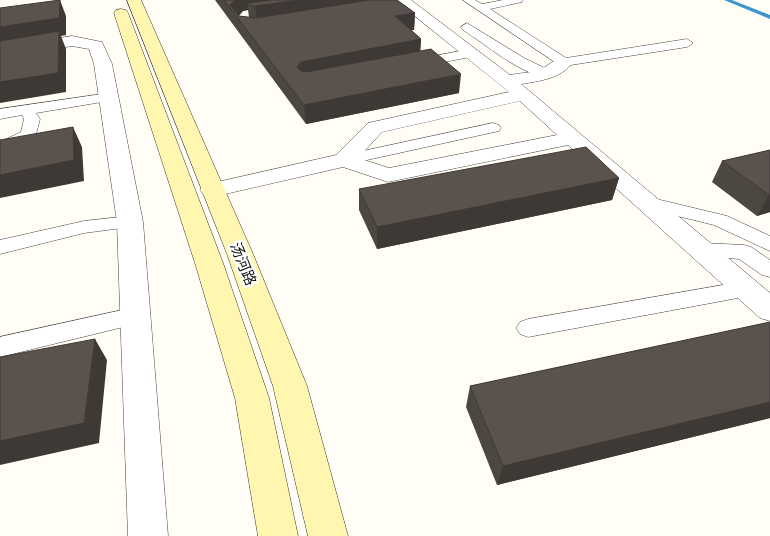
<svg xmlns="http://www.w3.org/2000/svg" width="770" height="536" font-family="'Source Serif 4','Noto Sans SC',serif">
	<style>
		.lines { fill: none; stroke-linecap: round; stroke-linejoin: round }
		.stream { fill: #3f96cf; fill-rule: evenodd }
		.lane-casing { stroke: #444; stroke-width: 1 }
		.street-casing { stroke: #444; stroke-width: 1 }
		.secondary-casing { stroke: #333; stroke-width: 1 }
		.lane { fill: #fff; fill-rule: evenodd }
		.street { fill: #fff; fill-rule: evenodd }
		.secondary { fill: #fff6b0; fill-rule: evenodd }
		.wall { fill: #4d4742; fill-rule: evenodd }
		.shaded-wall { fill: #3f3936 }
		.building { fill: #5a524d; stroke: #3f3936 }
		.labels { text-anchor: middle; stroke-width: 5; stroke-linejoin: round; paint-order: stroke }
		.street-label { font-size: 15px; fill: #111; stroke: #fff }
	</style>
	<rect width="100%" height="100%" fill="#fffdf5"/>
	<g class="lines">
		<!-- stream -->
		<path class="stream" d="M724,0H732L770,15V19Z"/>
		<!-- lane casing -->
		<g class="lane-casing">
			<path id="lane" d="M463,0H475L482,4L503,0H523L522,2L490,9L566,58L687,39L693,43L687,47L564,66L559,65Z
				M467,23L524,58L551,71L553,74L546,78C516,71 488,46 463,30L461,27Z
				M470,49L475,50L476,53L475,56L414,68L407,64L414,60Z
				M109,93L114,94L116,97L114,100L36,113L40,119L35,138L0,153V142L21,132L24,119L22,115L0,119V109Z
				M493,123L499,125L501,128L499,131L344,165L338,164L335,160L338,156L344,155Z
				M648,197L727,216L770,236V251L714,225L641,207L639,203L641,199Z
				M130,216L137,218L140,222L137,226L84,233L0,254V240L84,221Z
				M702,243L744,245L751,247L770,260V277L762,275L739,259L695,255L692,250L695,245Z
				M746,281L754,283L757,289L754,295L528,337L520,334L516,328L520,322L528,319Z
				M136,307L144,310L148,316L144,322L0,357V337Z"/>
		</g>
		<!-- street casing -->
		<g class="street-casing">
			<path id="street" d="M395,0H411L510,75C519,73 532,73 541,69C552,64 557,55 570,58L573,62C561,79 539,81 521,84L770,293V321L760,318L568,145L388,182L343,167L212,197L204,195L200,190L204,185L336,155L368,123L509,92ZM520,101L557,135L389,168L358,158L382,132Z
				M72,36L102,42L112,64L143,222L168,536H128L117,222L94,64L89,49L72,46L0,58V48Z"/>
		</g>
		<!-- secondary casing -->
		<g class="secondary-casing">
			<path id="secondary" d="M127,0H141L253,254L307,386L348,536H308L273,386L227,254Z
				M121,9L126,10L128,13L223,263L269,398L298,536H258L235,398L195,263L114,13L116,10Z"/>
		</g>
		<!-- lane -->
		<use href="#lane" class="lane"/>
		<!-- street -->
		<use href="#street" class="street"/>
		<!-- secondary -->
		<use href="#secondary" class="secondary"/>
	</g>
	<!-- wall -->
	<path class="wall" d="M215,0H397L415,13L414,30H411L421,39L420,51L459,93L306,124ZM248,10L249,17L239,16L243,11Z
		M770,150V212L757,216L712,182L722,161Z
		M619,178L612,200L377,249L359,210V189Z
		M770,322V418L497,485L466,407L470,386Z"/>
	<!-- shaded-wall -->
	<path class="shaded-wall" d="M60,0L66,16V35L61,36L66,49V92L0,103V27Z
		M235,0H381L258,23L255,6L247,5L248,10L243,11L237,17L230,5Z
		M415,13L414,30L394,33L395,16Z
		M421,39L420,57L303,80L297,67L301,62Z
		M461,74L459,93L306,124L304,105Z
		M73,127L82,147L84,181L0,198V175Z
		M619,178L612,200L377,249V227Z
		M769,195H770V212L757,216Z
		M95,339L107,360L99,443L0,465V441Z
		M770,402V418L497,485L503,466Z"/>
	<!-- building -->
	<path class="building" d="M60,0L59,18L0,27V8Z
		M224,0H235L230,5L239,16L256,18L369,0H397L415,13L395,16L421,39L301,62L297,67L301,71L306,72L431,49L461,74L304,105Z
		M271,0H300L255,6L247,5L249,3Z
		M59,31L58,73L0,82V41Z
		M73,127L74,160L0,175V140Z
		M586,147L619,178L377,227L359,189Z
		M770,150V195H769L722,161Z
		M770,322V402L503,466L470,386Z
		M95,339L84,423L0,441V357Z"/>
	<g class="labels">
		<!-- street labels -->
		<g class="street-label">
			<text transform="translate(243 264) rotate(68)" y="5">汤河路</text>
		</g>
	</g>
</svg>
